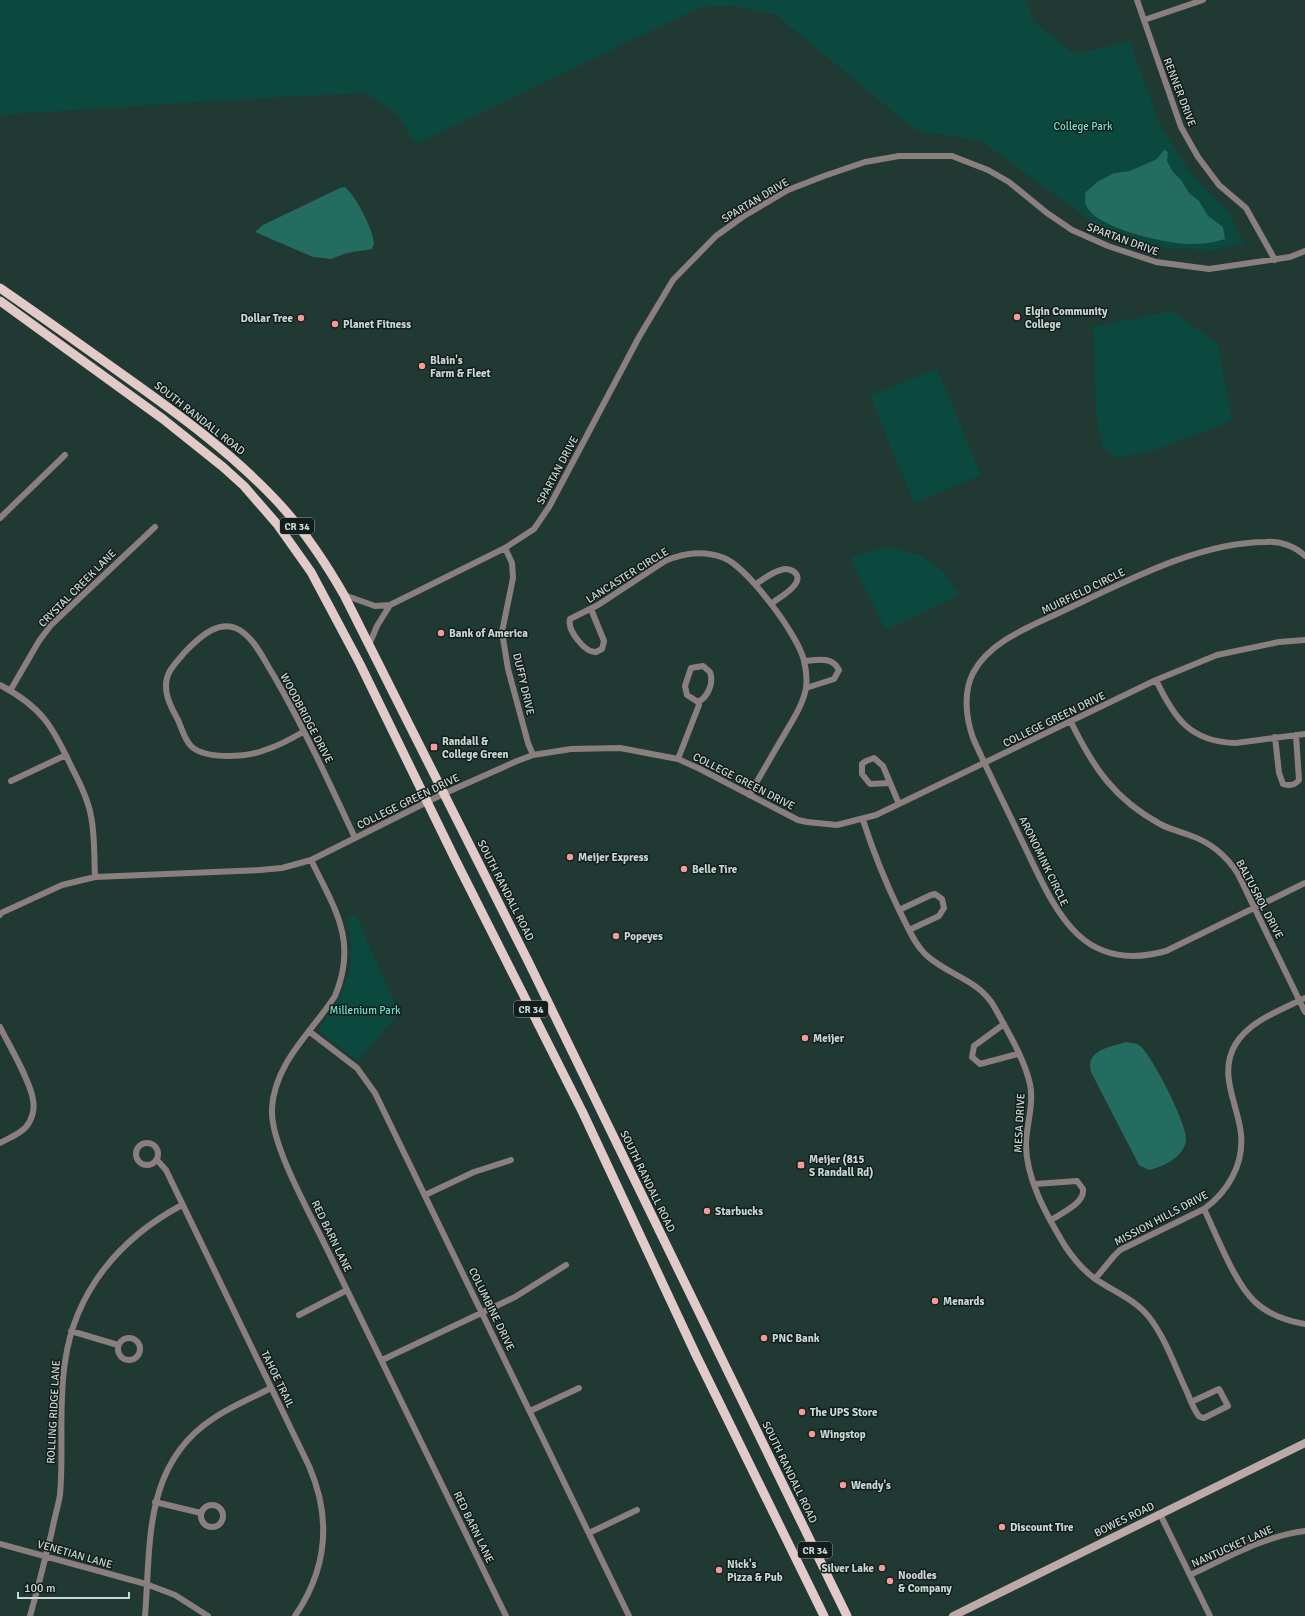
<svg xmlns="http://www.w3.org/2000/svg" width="1305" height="1616" viewBox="0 0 1305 1616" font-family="Signika,sans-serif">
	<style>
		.green { fill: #0b493f }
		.water { fill: #246c5f }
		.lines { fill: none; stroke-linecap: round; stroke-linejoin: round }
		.street { stroke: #8a7f7e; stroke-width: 6 }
		.secondary { stroke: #bca9a8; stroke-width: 8 }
		.primary { stroke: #e2cac8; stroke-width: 9 }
		.poi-dot { fill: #f59b97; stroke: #131d1b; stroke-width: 1.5 }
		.labels { text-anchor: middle; stroke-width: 3; stroke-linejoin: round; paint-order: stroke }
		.shield { fill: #131d1b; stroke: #92a09c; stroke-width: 1 }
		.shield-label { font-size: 10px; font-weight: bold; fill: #c9d8d4 }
		.street-label { font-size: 11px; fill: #c9d8d4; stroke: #131d1b }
		.park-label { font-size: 11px; fill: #75e0c9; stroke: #131d1b }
		.poi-label { font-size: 11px; font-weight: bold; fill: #c9d8d4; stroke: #131d1b; text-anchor: start }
	</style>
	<rect width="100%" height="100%" fill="#203933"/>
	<path class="green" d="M 0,0 L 1026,0 L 1034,22 L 1074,54 L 1130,41 L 1159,123 L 1194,178 L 1229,212 L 1244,244 L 1213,250 L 1168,248 L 1133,241 L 1094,223 L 981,141 L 915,130 L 776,15 L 734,6 L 701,7 L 416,144 L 396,113 L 366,93 L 212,101 L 0,115 Z
		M 1171,311 L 1218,343 L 1232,421 L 1155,450 L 1117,458 L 1102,447 L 1096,411 L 1093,327 Z
		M 937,368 L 981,475 L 914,503 L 870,396 Z
		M 885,547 L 920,555 L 943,571 L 959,595 L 886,630 L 850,558 Z
		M 356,915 L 399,1013 L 358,1061 L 321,1033 L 320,1027 C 348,988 358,967 346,918 Z"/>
	<path class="water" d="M 1164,150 L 1168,152 L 1167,161 L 1173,172 L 1181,180 L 1189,193 L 1199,201 L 1208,216 L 1223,227 L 1225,239 C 1213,243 1201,244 1188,244 C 1165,243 1096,229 1086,205 C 1085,202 1086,197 1085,193 L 1097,182 L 1114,173 L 1130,171 L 1157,159 Z
		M 345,187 C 356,196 374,231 374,244 L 372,249 L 347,253 L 331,259 L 313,257 L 255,232 L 263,225 L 340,188 Z
		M 1126,1042 C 1130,1043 1137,1043 1140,1046 C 1152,1055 1187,1124 1186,1139 C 1186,1156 1163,1167 1149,1170 L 1139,1165 L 1091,1072 C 1085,1050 1110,1047 1126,1042 Z"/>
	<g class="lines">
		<path class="street" d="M 1137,0 L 1181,127 L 1198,157 L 1219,185 L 1246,208 L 1275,260
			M 1144,20 L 1203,0
			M 0,518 L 65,455
			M 505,548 L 512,563 L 513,578 L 502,632 L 508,669 L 528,743 L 533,755
			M 1305,556 C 1295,546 1280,541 1266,542 C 1199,542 1127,581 1067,609 C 1035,625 991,639 973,673 C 963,693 966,718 973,738 C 988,772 1005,805 1021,839 C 1053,904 1077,976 1166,951 L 1305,883
			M 756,584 C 764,579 772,572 781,570 C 785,568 789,569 793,571 C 809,582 778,598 771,604
			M 344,595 L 375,606 L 390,605 L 505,548 L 534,529 L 549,507 L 639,337 L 673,280 L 716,236 L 744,216 L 788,190 L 824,176 L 865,162 L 899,156 L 952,156 L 988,170 L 1009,182 L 1047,213 L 1072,230 L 1108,246 L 1156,262 L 1209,269 L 1290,257 L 1305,251
			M 591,609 L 604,641 L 602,649 L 596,652 C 585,653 567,630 570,619 L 598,605 L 665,561 C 683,553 704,550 724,558 C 747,567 799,636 804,661 C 806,669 807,681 806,688 C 803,705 792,721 784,735 C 772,755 761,775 749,795
			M 369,645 L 377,626 L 390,605
			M 804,661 C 818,660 832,656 839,670 L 834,679 L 806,688
			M 1156,680 C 1174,718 1190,742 1236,743 L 1305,734
			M 0,685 C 42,707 53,727 72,768 C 80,783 88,799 91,816 C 95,836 94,857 95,877
			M 10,691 L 39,641 L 51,625 L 155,527
			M 1071,722 C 1093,767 1114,799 1160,824 C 1169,829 1179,831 1189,835 C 1210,842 1226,855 1238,874 L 1305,1012
			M 303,732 C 291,739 278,746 265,750 C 247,757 208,760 192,747 C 185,741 182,729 178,720 C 171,707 163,693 167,678 C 169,668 178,661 184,653 C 199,637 223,614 245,634 C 258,645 265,662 274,676 C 304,728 330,784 355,838
			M 1275,737 L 1279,773 L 1283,784 C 1289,786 1295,785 1299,780 L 1296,735
			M 678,759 L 699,705 L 698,702 C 708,697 714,683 710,672 L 703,666 L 691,668 L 685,686 L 687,695 L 698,702
			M 11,781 L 66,755
			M 890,783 L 870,784 L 862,774 L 862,764 L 866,761 L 874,758 L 883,766 L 899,804
			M 863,820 C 873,851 885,881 899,910 C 907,925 913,942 925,954 C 948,976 978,978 995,1008 C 1008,1032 1024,1058 1030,1084 C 1034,1103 1027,1123 1026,1142 C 1025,1178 1047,1216 1065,1246 C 1073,1258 1082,1269 1094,1278 C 1112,1291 1135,1299 1149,1317 C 1166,1339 1175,1367 1187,1392 C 1190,1399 1193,1408 1198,1415 C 1200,1418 1200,1417 1204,1418 L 1228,1406 L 1219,1389 L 1191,1402
			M 311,860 C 335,909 358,941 335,996 C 312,1032 274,1063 272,1109 C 270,1144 310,1213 326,1247 C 386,1370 446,1493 506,1616
			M 899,910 L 931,895 L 935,894 L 942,899 L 944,908 L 939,916 L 909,930
			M 0,915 L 1,913 L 62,885 L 95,877 L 260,870 L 282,868 L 311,860 L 443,794 L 517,761 L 533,755 L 571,749 L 620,748 L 678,759 L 700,769 L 798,820 L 807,822 L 837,825 L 876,815 L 1156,680 L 1217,655 L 1279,642 L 1305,640
			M 1004,1024 L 974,1046 L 972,1057 L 980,1064 L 1018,1054
			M 0,1027 C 9,1045 31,1082 33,1100 C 35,1109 32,1120 26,1127 C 20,1134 9,1138 0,1143
			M 310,1032 L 357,1068 L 375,1093 L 629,1616
			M136 1154a11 11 0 1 1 22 0a11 11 0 1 1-22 0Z
			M 157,1160 L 166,1170 L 309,1466 C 332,1519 327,1569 295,1616
			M 1035,1184 L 1077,1181 L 1083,1189 C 1085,1203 1062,1213 1051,1220
			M 425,1195 L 474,1172 L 511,1160
			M 1204,1209 C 1217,1236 1234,1282 1255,1302 C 1269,1315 1287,1321 1305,1324
			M 1095,1279 L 1114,1256 L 1120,1250 L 1204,1209 C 1228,1192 1244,1164 1241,1134 C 1238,1104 1218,1075 1235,1045 C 1249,1021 1281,1010 1305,998
			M 299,1315 L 347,1290
			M 71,1331 L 118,1345
			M118 1349a11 11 0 1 1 22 0a11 11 0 1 1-22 0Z
			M 382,1360 L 515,1297 L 566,1265
			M 530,1411 L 579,1388
			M 155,1502 L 201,1513
			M201 1516a11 11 0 1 1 22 0a11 11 0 1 1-22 0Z
			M 1160,1514 L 1210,1616
			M 589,1533 L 637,1510
			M 0,1544 L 146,1584 L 175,1595 L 208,1616
			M 1190,1575 C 1227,1558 1264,1536 1305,1531
			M 30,1616 C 38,1588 45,1559 52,1531 C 54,1519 58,1507 60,1495 C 64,1451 58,1406 65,1362 C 75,1291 120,1238 182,1205
			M 145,1616 C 151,1542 143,1464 214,1418 C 232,1406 252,1398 271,1388"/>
		<path class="secondary" d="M 953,1616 L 1305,1443"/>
		<path class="primary" d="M 0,288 C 42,317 84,347 126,377 C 178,414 229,451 273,497 C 301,526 324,560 344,595 L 529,963 L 847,1616
			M 0,301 L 163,419 L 223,467 L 244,486 L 277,524 L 311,572 L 360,664 L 455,859 L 583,1113 L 696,1355 L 824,1616"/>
	</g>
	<g class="poi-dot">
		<circle cx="1017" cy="317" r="4"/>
		<circle cx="301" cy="318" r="4"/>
		<circle cx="335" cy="324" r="4"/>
		<circle cx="422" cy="366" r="4"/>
		<circle cx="441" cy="633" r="4"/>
		<rect x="430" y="743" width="8" height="8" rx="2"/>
		<circle cx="570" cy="857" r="4"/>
		<circle cx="684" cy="869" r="4"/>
		<circle cx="616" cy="936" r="4"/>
		<circle cx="805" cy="1038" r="4"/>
		<rect x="797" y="1161" width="8" height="8" rx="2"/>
		<circle cx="707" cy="1211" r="4"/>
		<circle cx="935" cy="1301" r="4"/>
		<circle cx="764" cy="1338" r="4"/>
		<circle cx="802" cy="1412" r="4"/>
		<circle cx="812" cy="1434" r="4"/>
		<circle cx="843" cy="1485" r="4"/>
		<circle cx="1002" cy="1527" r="4"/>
		<circle cx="882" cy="1568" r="4"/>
		<circle cx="719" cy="1570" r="4"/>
		<circle cx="890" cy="1581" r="4"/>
	</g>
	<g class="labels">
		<g class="shield">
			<rect x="280" y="518" width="34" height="16" rx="3"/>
			<rect x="514" y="1001" width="34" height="16" rx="3"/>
			<rect x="798" y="1542" width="34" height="16" rx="3"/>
		</g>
		<g class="shield-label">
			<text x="297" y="530">CR 34</text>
			<text x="531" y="1013">CR 34</text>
			<text x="815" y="1554">CR 34</text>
		</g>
		<g class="street-label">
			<text transform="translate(1180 92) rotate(69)" y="4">RENNER DRIVE</text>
			<text transform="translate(755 200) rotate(-31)" y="4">SPARTAN DRIVE</text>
			<text transform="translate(1123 239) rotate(20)" y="4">SPARTAN DRIVE</text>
			<text transform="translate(200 418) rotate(38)" y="4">SOUTH RANDALL ROAD</text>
			<text transform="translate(557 470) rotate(-62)" y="4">SPARTAN DRIVE</text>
			<text transform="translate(627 575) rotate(-32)" y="4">LANCASTER CIRCLE</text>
			<text transform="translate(77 588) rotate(-45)" y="4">CRYSTAL CREEK LANE</text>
			<text transform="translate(1083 591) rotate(-26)" y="4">MUIRFIELD CIRCLE</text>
			<text transform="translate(524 684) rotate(77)" y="4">DUFFY DRIVE</text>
			<text transform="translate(307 718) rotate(62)" y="4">WOODBRIDGE DRIVE</text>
			<text transform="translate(1054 719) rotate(-26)" y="4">COLLEGE GREEN DRIVE</text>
			<text transform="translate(744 781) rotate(27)" y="4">COLLEGE GREEN DRIVE</text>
			<text transform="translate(408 801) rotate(-26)" y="4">COLLEGE GREEN DRIVE</text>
			<text transform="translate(1044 861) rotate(64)" y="4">ARONOMINK CIRCLE</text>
			<text transform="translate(506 890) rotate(63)" y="4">SOUTH RANDALL ROAD</text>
			<text transform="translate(1260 899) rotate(62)" y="4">BALTUSROL DRIVE</text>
			<text transform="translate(1019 1123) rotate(-87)" y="4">MESA DRIVE</text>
			<text transform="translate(648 1181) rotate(64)" y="4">SOUTH RANDALL ROAD</text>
			<text transform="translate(1161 1218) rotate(-28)" y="4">MISSION HILLS DRIVE</text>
			<text transform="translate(332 1236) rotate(64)" y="4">RED BARN LANE</text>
			<text transform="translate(492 1309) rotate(64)" y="4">COLUMBINE DRIVE</text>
			<text transform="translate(278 1379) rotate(64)" y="4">TAHOE TRAIL</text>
			<text transform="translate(53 1412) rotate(-87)" y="4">ROLLING RIDGE LANE</text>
			<text transform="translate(790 1472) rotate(64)" y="4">SOUTH RANDALL ROAD</text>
			<text transform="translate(1124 1519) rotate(-26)" y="4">BOWES ROAD</text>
			<text transform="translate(474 1527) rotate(64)" y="4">RED BARN LANE</text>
			<text transform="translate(1232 1546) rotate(-24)" y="4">NANTUCKET LANE</text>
			<text transform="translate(75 1554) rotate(16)" y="4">VENETIAN LANE</text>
		</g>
		<g class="park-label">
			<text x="1083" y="130">College Park</text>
			<text x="365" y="1014">Millenium Park</text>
		</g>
		<g class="poi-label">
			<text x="1025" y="315">Elgin Community<tspan x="1025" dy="13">College</tspan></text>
			<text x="293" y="322" text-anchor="end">Dollar Tree</text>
			<text x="343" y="328">Planet Fitness</text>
			<text x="430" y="364">Blain's<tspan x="430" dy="13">Farm &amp; Fleet</tspan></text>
			<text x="449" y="637">Bank of America</text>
			<text x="442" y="745">Randall &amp;<tspan x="442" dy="13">College Green</tspan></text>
			<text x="578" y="861">Meijer Express</text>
			<text x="692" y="873">Belle Tire</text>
			<text x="624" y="940">Popeyes</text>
			<text x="813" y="1042">Meijer</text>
			<text x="809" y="1163">Meijer (815<tspan x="809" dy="13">S Randall Rd)</tspan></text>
			<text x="715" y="1215">Starbucks</text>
			<text x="943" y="1305">Menards</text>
			<text x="772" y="1342">PNC Bank</text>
			<text x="810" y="1416">The UPS Store</text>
			<text x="820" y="1438">Wingstop</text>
			<text x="851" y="1489">Wendy's</text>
			<text x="1010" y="1531">Discount Tire</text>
			<text x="727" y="1568">Nick's<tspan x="727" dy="13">Pizza &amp; Pub</tspan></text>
			<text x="874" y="1572" text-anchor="end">Silver Lake</text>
			<text x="898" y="1579">Noodles<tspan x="898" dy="13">&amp; Company</tspan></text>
		</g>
	</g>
	<path d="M18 1592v6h111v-6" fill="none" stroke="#c9d8d4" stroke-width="2"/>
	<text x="24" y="1592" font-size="12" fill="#c9d8d4" stroke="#131d1b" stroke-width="3" paint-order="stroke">100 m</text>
</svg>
